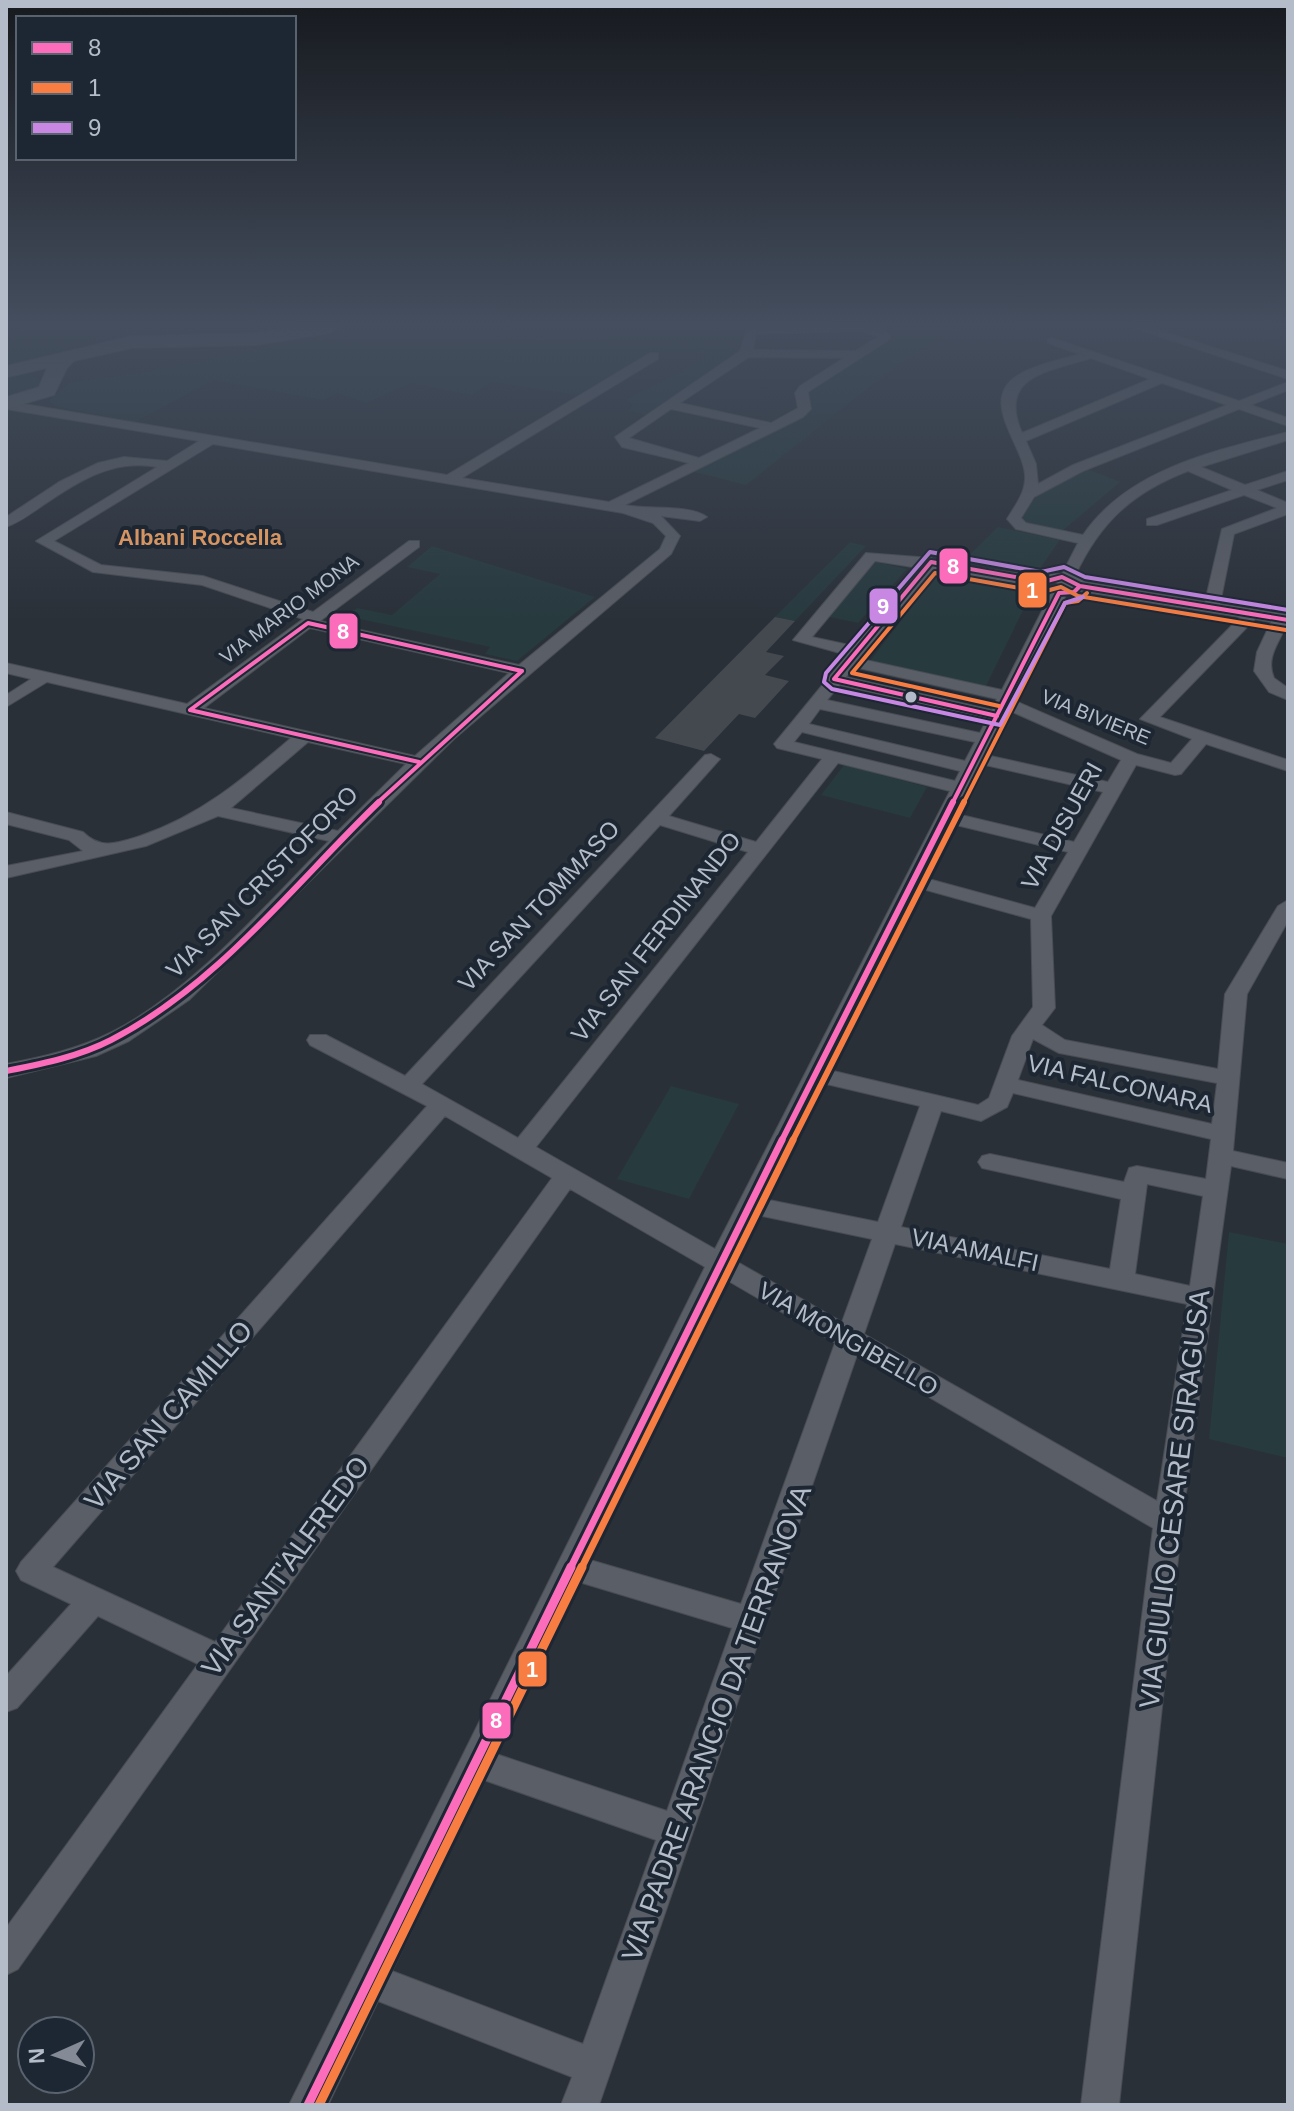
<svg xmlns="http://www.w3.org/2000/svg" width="1294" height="2111" viewBox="0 0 1294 2111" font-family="Arial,sans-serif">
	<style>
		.green { fill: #273a3e }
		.building { fill: #444950 }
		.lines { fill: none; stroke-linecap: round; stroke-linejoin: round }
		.street-casing { stroke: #484c53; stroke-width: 2 }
		.primary-casing { stroke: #484c55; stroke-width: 2 }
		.street { fill: #5a5e66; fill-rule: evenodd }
		.primary { fill: #5c6168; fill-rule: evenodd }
		.bus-1-far3-casing { stroke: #1d2633; stroke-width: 8 }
		.bus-1-far2-casing { stroke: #1d2633; stroke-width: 12 }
		.bus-1-far1-casing { stroke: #1d2633; stroke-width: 13 }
		.bus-1-casing { stroke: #1d2633; stroke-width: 15 }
		.bus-2-far3-casing { stroke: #1d2633; stroke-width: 8 }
		.bus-2-far2-casing { stroke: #1d2633; stroke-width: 12 }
		.bus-2-far1-casing { stroke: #1d2633; stroke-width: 13 }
		.bus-2-casing { stroke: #1d2633; stroke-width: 15 }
		.bus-3-casing { stroke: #1d2633; stroke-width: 8 }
		.bus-1-far3 { stroke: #fb6dba; stroke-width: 4 }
		.bus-1-far2 { stroke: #fb6dba; stroke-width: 6 }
		.bus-1-far1 { stroke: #fb6dba; stroke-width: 7 }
		.bus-1 { stroke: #fb6dba; stroke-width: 9 }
		.bus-2-far3 { stroke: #f77d43; stroke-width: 4 }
		.bus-2-far2 { stroke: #f77d43; stroke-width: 6 }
		.bus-2-far1 { stroke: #f77d43; stroke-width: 7 }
		.bus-2 { stroke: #f77d43; stroke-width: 9 }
		.bus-3 { stroke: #c787e3; stroke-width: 4 }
		.bus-dot { fill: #b4bcc9; stroke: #1d2633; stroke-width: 3 }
		.labels { text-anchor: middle; stroke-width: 8; stroke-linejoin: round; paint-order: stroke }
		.far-street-label { font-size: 20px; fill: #b4bcc9; stroke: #1d2633 }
		.far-neighbourhood-label { font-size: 22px; font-weight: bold; fill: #d59563; stroke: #1d2633 }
		.street-label { font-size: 24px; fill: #b4bcc9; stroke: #1d2633 }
		.near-street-label { font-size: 28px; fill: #b4bcc9; stroke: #1d2633 }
		.line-badge { stroke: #1d2633; stroke-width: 3 }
		.badge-label { font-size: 22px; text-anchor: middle; font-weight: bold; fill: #fff }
	</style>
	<rect width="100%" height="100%" fill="#2a3038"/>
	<path class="green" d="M 31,327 L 185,327 L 203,331 C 166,333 126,331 90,341 C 62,349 36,361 6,364 L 6,341 Z
		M 730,327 L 764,327 L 744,334 L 731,356 L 646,415 L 628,411 L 633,404 L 626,400 C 653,384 683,375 706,355 L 700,351 L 654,352 L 577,395 L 491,382 L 471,395 L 411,383 L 366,403 L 337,393 L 323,400 L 213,380 L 135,422 L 55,406 L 49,401 L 69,383 L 147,372 L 314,339 L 401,346 L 727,331 Z
		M 869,327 L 960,327 L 897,365 L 746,485 L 687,470 L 811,409 L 807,397 L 810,387 L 893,335 Z
		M 6,374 L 31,375 L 46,384 L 6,401 Z
		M 1087,469 L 1120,482 L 1061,532 L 1031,525 L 1023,519 L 1022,512 L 1037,496 Z
		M 998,527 L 1060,540 L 1039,570 L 966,558 Z
		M 850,542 L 866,546 L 795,621 L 775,617 Z
		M 432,546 L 595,597 L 517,661 L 485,654 L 490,647 L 346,616 L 357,608 L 392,615 L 440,574 L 407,567 Z
		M 876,562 L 907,569 L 858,623 L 825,616 Z
		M 939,571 L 1033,590 L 986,686 L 870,661 Z
		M 844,765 L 927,787 L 910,818 L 821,795 Z
		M 671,1086 L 739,1104 L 689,1199 L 617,1179 Z
		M 1229,1232 L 1288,1244 L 1288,1458 L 1209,1439 Z"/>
	<path class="building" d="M 775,617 L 795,621 L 766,652 L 784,656 L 765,675 L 789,681 L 755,718 L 739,714 L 704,751 L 655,738 Z"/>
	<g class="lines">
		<defs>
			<path id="street" d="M 879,327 L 890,335 L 890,339 L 808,392 L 811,409 L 803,417 L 625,505 C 648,510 690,504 707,517 L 700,521 L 661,516 L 680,536 L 671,554 L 454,739 L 189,1000 L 129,1041 L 96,1056 L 6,1078 L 6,1064 C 43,1057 78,1049 112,1032 C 193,991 265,905 329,841 L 218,816 L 146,846 L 6,878 L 6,866 L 83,851 L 69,840 L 6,824 L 6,812 L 83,832 C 101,850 117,843 140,836 C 201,815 243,779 291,738 L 47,682 L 6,707 L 6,695 L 31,679 L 6,673 L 6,663 L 187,704 L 303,619 L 202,585 L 93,572 L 36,541 L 157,467 C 112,458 75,483 39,508 C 29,515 18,523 6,527 L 6,517 L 59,482 L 98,463 L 124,457 L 167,461 L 199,441 L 6,409 L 6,401 L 447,475 L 650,353 L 658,353 L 658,359 L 462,478 L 609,502 L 689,463 L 622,447 L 615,437 L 740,351 L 747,329 ZM 861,331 L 878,337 L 855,351 L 753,350 L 756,334 ZM 749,357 L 844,358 L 800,386 L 795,393 L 798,408 L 771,423 L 680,403 ZM 671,409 L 760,428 L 699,458 L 629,438 ZM 213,444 L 623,513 L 653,523 L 666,536 L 660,549 L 519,665 L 320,621 L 419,547 L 419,541 L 409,541 L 313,612 L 203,576 L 101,565 L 54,541 ZM 310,628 L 509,673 L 415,756 L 204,708 ZM 308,742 L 406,764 L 338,831 L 231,808 Z
				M 1131,327 L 1149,327 L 1288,371 L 1288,379 Z
				M 1052,338 L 1239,401 L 1288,382 L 1288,390 L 1251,405 L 1288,418 L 1288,426 L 1239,409 L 1083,471 L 1034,497 L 1021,518 L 1026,523 L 1083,535 C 1128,469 1214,451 1288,432 L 1288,440 L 1201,467 L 1245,485 L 1288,471 L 1288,480 L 1257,490 L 1288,503 L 1288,514 L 1234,534 L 1220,604 L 1288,615 C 1288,635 1263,653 1274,678 L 1288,688 L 1288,700 L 1269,692 L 1254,671 L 1257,652 L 1271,622 L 1255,619 L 1160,717 L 1288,760 L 1288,771 L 1206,744 L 1181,774 L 1175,775 L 1136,765 L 1051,916 L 1055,1008 L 1042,1025 L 1065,1040 L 1218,1069 L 1225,994 L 1278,906 L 1288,900 L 1288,921 L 1247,994 L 1233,1151 L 1288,1163 L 1288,1179 L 1231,1166 L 1182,1522 L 1119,2105 L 1081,2105 L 1153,1528 L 857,1355 L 599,2105 L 561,2105 L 572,2077 L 378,2001 L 328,2105 L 289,2105 L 705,1267 L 570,1189 L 18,1969 L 6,1975 L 6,1928 L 198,1664 L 98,1616 L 17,1708 L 6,1712 L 6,1676 L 71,1604 L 21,1580 L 16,1571 L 21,1562 L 427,1106 L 310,1045 L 307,1040 L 310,1035 L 326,1035 L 405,1076 L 705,755 L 711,754 L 720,759 L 669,816 L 756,842 L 822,759 L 777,748 L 774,744 L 847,655 L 793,640 L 866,553 L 931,558 L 938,562 L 1043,577 L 1051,582 L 1043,587 L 933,570 L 861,659 L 1002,690 L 1051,593 L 1059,588 L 1067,593 L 1013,700 L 1137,754 L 1171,763 L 1192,739 L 1140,719 L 1240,617 L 1080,591 L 1050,580 L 1050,574 L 1062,574 L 1078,543 L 1016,529 L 1007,519 C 1014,507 1024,495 1025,480 C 1028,448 974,400 1020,374 C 1037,364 1061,360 1079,354 L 1048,343 L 1048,339 ZM 1091,358 L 1150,379 L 1022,433 C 997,375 1049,372 1091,358 ZM 1162,383 L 1227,405 L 1073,465 L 1038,484 L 1036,464 L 1026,441 ZM 1188,471 L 1232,490 L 1147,519 L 1147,525 L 1157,525 L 1244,495 L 1277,508 L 1222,529 L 1205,602 L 1085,582 L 1075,576 C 1100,522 1133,492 1188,471 ZM 875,561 L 919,568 L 854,646 L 812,637 ZM 854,667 L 997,699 L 992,710 L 846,677 ZM 840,685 L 987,719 L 980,733 L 827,700 ZM 820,709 L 975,742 L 965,761 L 809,724 ZM 1008,710 L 1121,760 L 1108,782 L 986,755 ZM 802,732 L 960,771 L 955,781 L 794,742 ZM 838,763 L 950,791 L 715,1249 L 536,1147 ZM 981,764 L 1103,792 L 1074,842 L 957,814 ZM 952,824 L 1068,852 L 1035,908 L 925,878 ZM 660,825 L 748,852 L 518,1138 L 422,1084 ZM 919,888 L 1031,919 L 1033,1007 L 1012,1036 L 989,1098 L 978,1105 L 829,1070 ZM 1033,1039 L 1059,1053 L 1217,1083 L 1212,1124 L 1018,1080 ZM 822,1083 L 920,1106 L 878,1222 L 764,1199 ZM 1013,1093 L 1211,1139 L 1206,1179 L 1137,1166 L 1129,1168 L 1124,1182 L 990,1154 L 982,1156 L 978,1162 L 982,1168 L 1121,1199 L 1110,1269 L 901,1227 L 941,1111 L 981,1121 L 1007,1107 ZM 445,1116 L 552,1178 L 215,1642 L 53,1567 ZM 1147,1184 L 1203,1196 L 1190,1286 L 1135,1274 ZM 757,1215 L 872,1239 L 842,1322 L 734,1260 ZM 895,1244 L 1187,1304 L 1157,1501 L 864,1334 ZM 725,1279 L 835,1343 L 741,1604 L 590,1560 ZM 579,1582 L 732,1628 L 667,1811 L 496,1754 ZM 484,1780 L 656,1840 L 583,2044 L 392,1971 Z"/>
			<path id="primary" d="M 294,327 L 339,327 L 330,333 L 256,345 L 132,348 L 74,361 L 67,368 L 54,395 L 6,409 L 6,397 L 39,387 L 47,368 L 8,377 L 6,366 L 132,336 L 256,333 Z"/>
		</defs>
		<use href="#street" class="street-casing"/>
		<use href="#primary" class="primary-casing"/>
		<use href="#street" class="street"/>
		<use href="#primary" class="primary"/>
		<defs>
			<path id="bus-1-far3" d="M 190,710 L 308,623 L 522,671
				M 190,710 L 419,762
				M 997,716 L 834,679 L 931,562 L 1043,582 L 1062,577 L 1080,586 L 1288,620
				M 376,804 L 522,671
				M 952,804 L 1059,593 L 1074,592 L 1080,586"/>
			<path id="bus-1-far2" d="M 6,1071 C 41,1064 78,1057 111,1040 C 218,985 294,884 379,802
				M 781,1142 L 953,802"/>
			<path id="bus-1-far1" d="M 570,1569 L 782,1140"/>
			<path id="bus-1" d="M 308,2105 L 571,1567"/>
			<path id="bus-2-far3" d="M 999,706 L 852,673 L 935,573 L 1042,592 L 1061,587 L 1078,596 L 1286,630
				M 963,804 L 1065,603 L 1078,601 L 1087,593"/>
			<path id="bus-2-far2" d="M 792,1142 L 964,802"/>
			<path id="bus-2-far1" d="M 581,1569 L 793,1140"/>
			<path id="bus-2" d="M 319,2105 L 582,1567"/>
			<path id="bus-3" d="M 1083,597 L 1065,603 L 1000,725 L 832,689 L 824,682 L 826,673 L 930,552 L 1041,572 L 1064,567 L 1085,577 L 1288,610"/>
		</defs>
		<use href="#bus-1-far3" class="bus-1-far3-casing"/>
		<use href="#bus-1-far2" class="bus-1-far2-casing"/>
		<use href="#bus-1-far1" class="bus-1-far1-casing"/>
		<use href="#bus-1" class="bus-1-casing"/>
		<use href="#bus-2-far3" class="bus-2-far3-casing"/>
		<use href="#bus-2-far2" class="bus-2-far2-casing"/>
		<use href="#bus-2-far1" class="bus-2-far1-casing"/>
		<use href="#bus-2" class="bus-2-casing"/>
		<use href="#bus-3" class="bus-3-casing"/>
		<use href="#bus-1-far3" class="bus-1-far3"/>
		<use href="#bus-1-far2" class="bus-1-far2"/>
		<use href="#bus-1-far1" class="bus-1-far1"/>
		<use href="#bus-1" class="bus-1"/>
		<use href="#bus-2-far3" class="bus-2-far3"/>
		<use href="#bus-2-far2" class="bus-2-far2"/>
		<use href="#bus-2-far1" class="bus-2-far1"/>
		<use href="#bus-2" class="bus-2"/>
		<use href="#bus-3" class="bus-3"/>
	</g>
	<linearGradient id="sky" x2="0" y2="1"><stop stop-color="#171a1f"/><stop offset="0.52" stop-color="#444e5e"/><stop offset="1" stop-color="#444e5e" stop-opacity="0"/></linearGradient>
	<rect width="1294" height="623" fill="url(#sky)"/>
	<circle class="bus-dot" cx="911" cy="697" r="7"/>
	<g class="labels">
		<g class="far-street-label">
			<text transform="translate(289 609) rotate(-37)" y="7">VIA MARIO MONA</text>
			<text transform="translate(1096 717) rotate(22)" y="7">VIA BIVIERE</text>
		</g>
		<g class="far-neighbourhood-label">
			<text x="200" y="545">Albani Roccella</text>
		</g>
		<g class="street-label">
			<text transform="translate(1062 826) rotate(-61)" y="8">VIA DISUERI</text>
			<text transform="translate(262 882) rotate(-45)" y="8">VIA SAN CRISTOFORO</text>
			<text transform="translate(539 906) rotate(-47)" y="8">VIA SAN TOMMASO</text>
			<text transform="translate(656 937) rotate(-52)" y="8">VIA SAN FERDINANDO</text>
			<text transform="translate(1120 1084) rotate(13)" y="8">VIA FALCONARA</text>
			<text transform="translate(975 1250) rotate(12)" y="8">VIA AMALFI</text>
			<text transform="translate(848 1339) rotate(30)" y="8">VIA MONGIBELLO</text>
		</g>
		<g class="near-street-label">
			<text transform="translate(168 1415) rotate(-49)" y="10">VIA SAN CAMILLO</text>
			<text transform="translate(1174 1499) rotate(-83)" y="10">VIA GIULIO CESARE SIRAGUSA</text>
			<text transform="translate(285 1566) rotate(-54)" y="10">VIA SANT'ALFREDO</text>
			<text transform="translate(716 1723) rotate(-70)" y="10">VIA PADRE ARANCIO DA TERRANOVA</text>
		</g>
	</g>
	<g class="line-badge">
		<rect x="938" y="547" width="31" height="38" rx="8" fill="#fb6dba"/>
		<rect x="1017" y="571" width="31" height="38" rx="8" fill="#f77d43"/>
		<rect x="868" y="587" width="31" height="38" rx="8" fill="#c787e3"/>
		<rect x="328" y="612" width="31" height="38" rx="8" fill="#fb6dba"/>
		<rect x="517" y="1650" width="31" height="38" rx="8" fill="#f77d43"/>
		<rect x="481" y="1701" width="31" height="39" rx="8" fill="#fb6dba"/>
	</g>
	<g class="badge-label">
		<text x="953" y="574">8</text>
		<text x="1032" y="598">1</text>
		<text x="883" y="614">9</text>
		<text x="343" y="639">8</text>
		<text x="532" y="1677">1</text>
		<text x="496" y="1728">8</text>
	</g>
	<rect width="1294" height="2111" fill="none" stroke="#b4bcc9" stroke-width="16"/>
	<rect x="16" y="16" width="280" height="144" fill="#1d2633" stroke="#59626f" stroke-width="2"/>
	<rect x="32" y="42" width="40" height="12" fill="#fb6dba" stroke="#59626f" stroke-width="2"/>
	<text x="88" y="56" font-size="24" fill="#b4bcc9">8</text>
	<rect x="32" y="82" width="40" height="12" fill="#f77d43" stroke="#59626f" stroke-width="2"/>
	<text x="88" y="96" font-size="24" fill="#b4bcc9">1</text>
	<rect x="32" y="122" width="40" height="12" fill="#c787e3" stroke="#59626f" stroke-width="2"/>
	<text x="88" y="136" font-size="24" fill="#b4bcc9">9</text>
	<g transform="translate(56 2055) rotate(267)"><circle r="38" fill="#1d2633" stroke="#59626f" stroke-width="2"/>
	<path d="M0-6L14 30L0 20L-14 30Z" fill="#848b96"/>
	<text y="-12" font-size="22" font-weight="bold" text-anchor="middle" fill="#b4bcc9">N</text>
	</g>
</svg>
